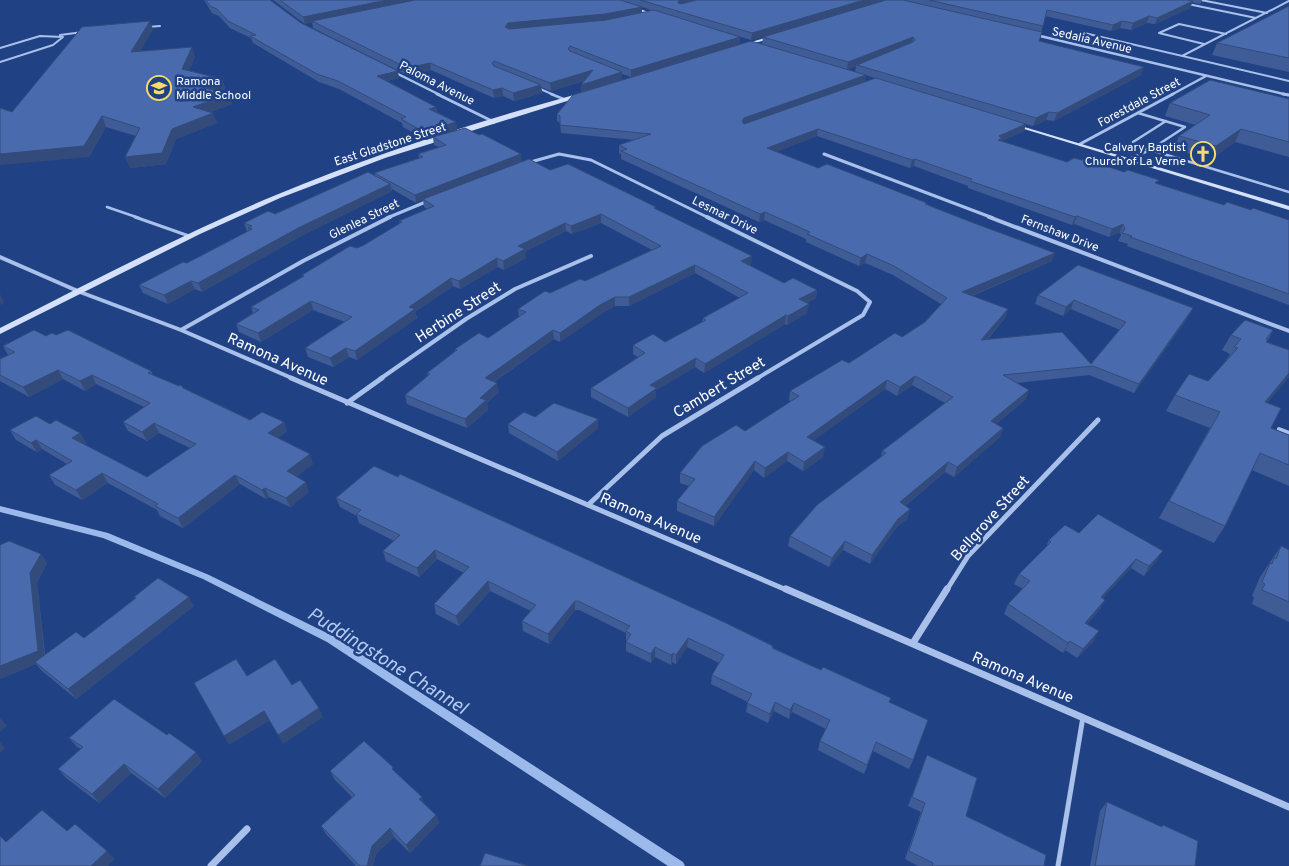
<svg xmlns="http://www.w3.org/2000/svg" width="1289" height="866" viewBox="0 0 1289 866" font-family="Overpass,sans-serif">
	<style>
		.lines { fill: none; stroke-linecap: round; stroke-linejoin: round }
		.stream { fill: #9cb9eb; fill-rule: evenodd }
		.lane-far4 { stroke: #a9c0ea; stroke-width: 2 }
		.lane-far3 { stroke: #a9c0ea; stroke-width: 2.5 }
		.lane-far2 { stroke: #a9c0ea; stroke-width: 3 }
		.lane-far1 { stroke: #a9c0ea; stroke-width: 4 }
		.lane { stroke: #a9c0ea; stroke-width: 5 }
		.street-far4 { stroke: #a9c0ea; stroke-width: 2.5 }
		.street-far3 { stroke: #a9c0ea; stroke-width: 3 }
		.street-far2 { stroke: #a9c0ea; stroke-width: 4 }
		.street-far1 { stroke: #a9c0ea; stroke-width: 5 }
		.street { stroke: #a9c0ea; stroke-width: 7 }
		.secondary { fill: #d4e0f7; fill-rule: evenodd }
		.wall { fill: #3f5c96; fill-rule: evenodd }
		.shaded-wall { fill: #334b7a }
		.building { fill: #496bae; stroke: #334b7a }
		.labels { text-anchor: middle; stroke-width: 5; stroke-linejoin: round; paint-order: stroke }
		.far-street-label { font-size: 12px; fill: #fff; stroke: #204285 }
		.far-poi-label { font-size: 12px; fill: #fff; stroke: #204285; text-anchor: start }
		.street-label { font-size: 15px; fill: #fff; stroke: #204285 }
		.near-water-label { font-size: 19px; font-style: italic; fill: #b4caf1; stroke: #204285 }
	</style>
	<rect width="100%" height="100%" fill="#204285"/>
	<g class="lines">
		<path class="stream" d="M 0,506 L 108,533 L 209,575 L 333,636 L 683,862 L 685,866 L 668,866 L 327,642 L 203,579 L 103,538 L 0,512 Z"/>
		<path class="lane-far4" d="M 1201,0 L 1267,13
			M 1188,4 L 1256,18
			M 147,27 L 160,26
			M 1080,32 L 1289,81
			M 60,35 L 83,32
			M 1204,44 L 1159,33 L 1179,24 L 1226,34
			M 0,48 L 40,36 L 63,37 L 53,45 L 0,62
			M 1182,56 L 1289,1
			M 538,88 L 554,95"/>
		<path class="lane-far3" d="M 551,94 L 566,100
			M 1166,121 L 1133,142 L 1134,145 L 1289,192
			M 1129,159 L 1150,150 L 1185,127 L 1138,113
			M 107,207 L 139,218"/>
		<path class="lane-far2" d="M 135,217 L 189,236"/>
		<path class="lane-far1" d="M 1279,429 L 1289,433"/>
		<path class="lane" d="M 1058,866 L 1083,717"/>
		<path class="street-far4" d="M 1036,35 L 1288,95
			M 394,72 L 440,95
			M 1171,95 L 1206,76"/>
		<path class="street-far3" d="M 437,94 L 494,122
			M 1283,94 L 1289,95
			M 1080,144 L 1173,94
			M 824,154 L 993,218
			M 527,163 L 559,154 L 591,160 L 709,218
			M 387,218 L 428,201"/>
		<path class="street-far2" d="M 707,217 L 857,291 L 870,302 L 863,315 L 756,379
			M 989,217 L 1289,331
			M 0,257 L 80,292 L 181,330 L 294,379
			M 181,330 L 303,261 L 390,217
			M 380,379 L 466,319 L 515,289 L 591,256"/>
		<path class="street-far1" d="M 291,378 L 789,591
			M 347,403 L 382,378
			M 588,505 L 662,436 L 758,378
			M 946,591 L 968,556 L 1098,420"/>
		<path class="street" d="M 786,589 L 1289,807
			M 913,643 L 947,589
			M 211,866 L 247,829"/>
		<path class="secondary" d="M 606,0 L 612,0 L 661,16 L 657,17 Z
			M 775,35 L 777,37 L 743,46 L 741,45 Z
			M 581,93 L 584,95 L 583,96 L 385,158 L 280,198 L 200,234 L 0,334 L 0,328 C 91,282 182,234 276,195 C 374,154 479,121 581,93 Z
			M 1011,123 L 1289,206 L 1289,210 L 1011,125 Z"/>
	</g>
	<path class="wall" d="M 204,0 L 270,0 L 301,23 L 399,78 L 387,81 L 436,107 L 437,112 L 456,122 L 457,130 L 522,161 L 550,170 L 656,210 L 751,264 L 749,265 L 784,283 L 817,290 L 816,298 L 807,303 L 807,313 L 787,325 L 785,324 L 704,373 L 695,367 L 656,390 L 656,397 L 628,417 L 591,397 L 591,388 L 638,357 L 633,354 L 633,345 L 665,342 L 702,322 L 703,318 L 740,298 L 695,273 L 629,306 L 615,306 L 601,314 L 560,342 L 554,339 L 494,382 L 499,392 L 487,403 L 488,410 L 467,428 L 407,404 L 405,395 L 428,376 L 427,373 L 455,351 L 455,349 L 488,338 L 519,317 L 518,309 L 550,293 L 585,281 L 652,250 L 601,223 L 572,234 L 566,231 L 526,251 L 526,258 L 504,270 L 498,267 L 460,289 L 453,286 L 415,312 L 417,318 L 357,360 L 349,357 L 333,367 L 308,357 L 305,348 L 345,322 L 313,310 L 261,342 L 239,332 L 236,324 L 253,313 L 251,307 L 302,277 L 302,275 L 364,245 L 400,224 L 399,221 L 427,209 L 424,207 L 423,200 L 416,203 L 392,189 L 392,191 L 303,235 L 202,292 L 195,289 L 168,304 L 143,293 L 139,285 L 187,263 L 248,232 L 247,231 L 244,223 L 275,214 L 375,175 L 374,173 L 419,158 L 418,154 L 439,147 L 434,145 L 433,138 L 426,140 L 403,127 L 402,123 L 339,89 L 319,82 L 253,43 L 251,38 L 230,28 L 219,16 L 212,13 Z
		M 273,0 L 885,0 L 751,40 L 725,32 L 740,37 L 740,44 L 762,44 L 763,37 L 886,0 L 1202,0 L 1201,3 L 1199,4 L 1192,2 L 1190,8 L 1155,24 L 1147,23 L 1131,30 L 1120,28 L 1111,31 L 1045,16 L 1039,41 L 1141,75 L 1054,121 L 1046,120 L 1033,126 L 1026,124 L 1024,131 L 1002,141 L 1067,162 L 1158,184 L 1224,205 L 1251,210 L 1289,220 L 1289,305 L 1127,246 L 1128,244 L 1118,241 L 1121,235 L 1120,232 L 1109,237 L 1074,224 L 1072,225 L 968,188 L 968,186 L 914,166 L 910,168 L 817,136 L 776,152 L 818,168 L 927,204 L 1052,261 L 972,296 L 1008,309 L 1005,318 L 987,340 L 1091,364 L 1120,330 L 1071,309 L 1063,316 L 1035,304 L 1038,295 L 1193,308 L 1189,316 L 1134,393 L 1089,375 L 1017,383 L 1026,399 L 996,424 L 1003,428 L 1000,437 L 954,477 L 945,472 L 905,506 L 910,509 L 907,519 L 896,528 L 870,564 L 843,550 L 829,567 L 788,546 L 790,536 L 881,457 L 882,451 L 945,403 L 912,385 L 897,396 L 885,389 L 814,440 L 823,457 L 803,471 L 787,461 L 764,478 L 754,470 L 714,526 L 677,511 L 677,501 L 689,486 L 680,483 L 680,473 L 791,402 L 789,400 L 790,391 L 902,337 L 925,322 L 941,304 L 893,275 L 865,263 L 859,266 L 806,242 L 806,239 L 764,220 L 759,222 L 621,159 L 621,154 L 619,153 L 619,145 L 635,140 L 561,133 L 560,123 L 557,121 L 557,114 L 581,92 L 581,85 L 584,81 L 551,91 L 541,87 L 542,93 L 514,101 L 503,96 L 494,98 L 431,70 L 409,76 L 313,28 L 312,22 L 305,24 ZM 642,7 L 654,11 L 642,13 ZM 856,66 L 855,72 L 847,70 ZM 622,74 L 631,77 L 622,80 ZM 866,75 L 875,78 L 864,82 Z
		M 1289,6 L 1289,72 L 1212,55 L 1217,43 Z
		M 153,29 L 140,51 L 195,56 L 189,71 L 222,79 L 225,89 L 218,91 L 229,94 L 232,104 L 210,112 L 217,123 L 176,139 L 166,164 L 130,168 L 136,136 L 106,127 L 89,157 L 12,112 Z
		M 1289,99 L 1289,157 L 1235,142 L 1210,160 L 1174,149 L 1179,136 L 1196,125 L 1165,116 L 1170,103 Z
		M 1273,330 L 1267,342 L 1289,350 L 1289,377 L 1267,403 L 1271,428 L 1289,435 L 1289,486 L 1252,470 L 1225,526 L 1214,543 L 1159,518 L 1210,428 L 1166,411 L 1175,395 L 1208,381 L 1225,362 L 1230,354 L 1222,350 L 1231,335 Z
		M 46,336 L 151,371 L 153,375 L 183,388 L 250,420 L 284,422 L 287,431 L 278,438 L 313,464 L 296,477 L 309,492 L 290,507 L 269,497 L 266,499 L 240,484 L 183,528 L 160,516 L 157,510 L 108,483 L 82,500 L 55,485 L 49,475 L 67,464 L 42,449 L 37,452 L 16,440 L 10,430 L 50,424 L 80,433 L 86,443 L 84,444 L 147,477 L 190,448 L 159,433 L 147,441 L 128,431 L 123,422 L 144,407 L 96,384 L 85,391 L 63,379 L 29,397 L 0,381 L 0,359 L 8,355 L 3,346 Z
		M 535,417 L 598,419 L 598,428 L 558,461 L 509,433 L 508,424 Z
		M 336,498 L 773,648 L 889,702 L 913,760 L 909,769 L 873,751 L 864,774 L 818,750 L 820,741 L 826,729 L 792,712 L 789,719 L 774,711 L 768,723 L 746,712 L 748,702 L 711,684 L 712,675 L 719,663 L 687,647 L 676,664 L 672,662 L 671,665 L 655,657 L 651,663 L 626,651 L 626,633 L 579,610 L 575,610 L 549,644 L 523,631 L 522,621 L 531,611 L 490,591 L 459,626 L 436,614 L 434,604 L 464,573 L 437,559 L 419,577 L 386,561 L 383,551 L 394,541 L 359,523 L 357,516 L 340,507 Z
		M 1079,533 L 1157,560 L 1144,576 L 1131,568 L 1103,598 L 1100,609 L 1087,624 L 1094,641 L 1077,658 L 1065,650 L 1063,653 L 1004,614 L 1008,604 L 1023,589 L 1014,584 L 1019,574 L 1046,547 L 1049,540 Z
		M 1281,546 L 1289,550 L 1289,622 L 1252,604 L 1254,597 L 1252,596 L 1260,577 Z
		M 41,554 L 47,563 L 37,583 L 45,654 L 84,638 L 135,599 L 134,597 L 194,606 L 76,699 L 42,671 L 36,664 L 0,679 Z
		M 69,738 L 202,761 L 165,798 L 131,773 L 99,803 L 66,778 L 58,769 L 81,749 L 77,747 Z
		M 927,755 L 966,816 L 1044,866 L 918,866 L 905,859 L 921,812 L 908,806 Z
		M 330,771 L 396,773 L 422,797 L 424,804 L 436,815 L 439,823 L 410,853 L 394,837 L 376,854 L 373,866 L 356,866 L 326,834 L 321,826 L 352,797 L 335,780 Z
		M 1107,802 L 1161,827 L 1163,825 L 1195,866 L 1090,866 L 1100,811 Z"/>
	<path class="shaded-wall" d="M 387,0 L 420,0 L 305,24 L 303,17 Z
		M 679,0 L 699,0 L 679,5 L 678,3 Z
		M 864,0 L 885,0 L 751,40 L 752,33 Z
		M 1193,1 L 1190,8 L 1155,24 L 1157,18 Z
		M 642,7 L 642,13 L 606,21 L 506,34 L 505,27 L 508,23 Z
		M 1149,16 L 1147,23 L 1131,30 L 1133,23 Z
		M 150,21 L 153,29 L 135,61 L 131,52 Z
		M 1122,21 L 1120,28 L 1111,31 L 1113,25 Z
		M 740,37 L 740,44 L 631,77 L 631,70 Z
		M 913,37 L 912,44 L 857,65 L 856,66 L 847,70 L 848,62 Z
		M 192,47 L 195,56 L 186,79 L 182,69 Z
		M 430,63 L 431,70 L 409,76 L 407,68 Z
		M 1144,67 L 1141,75 L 1054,121 L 1057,113 Z
		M 593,70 L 593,78 L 551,91 L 550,83 Z
		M 398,71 L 399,78 L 378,83 L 377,76 Z
		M 622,72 L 622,80 L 581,92 L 581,85 Z
		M 866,75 L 864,82 L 744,125 L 742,121 L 744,118 Z
		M 222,79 L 225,89 L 205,96 L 201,87 Z
		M 541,85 L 542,93 L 514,101 L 513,93 Z
		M 502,88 L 503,96 L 494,98 L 493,90 Z
		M 229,94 L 232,104 L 196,117 L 193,107 Z
		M 436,107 L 437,115 L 429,109 Z
		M 1049,112 L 1046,120 L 1033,126 L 1036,118 Z
		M 213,113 L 217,123 L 176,139 L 166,164 L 130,168 L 125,157 L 172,129 Z
		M 102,116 L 106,127 L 89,157 L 0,165 L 0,154 Z
		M 456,122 L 457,130 L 426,140 L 424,132 Z
		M 1026,124 L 1024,131 L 1001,142 L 995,147 L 999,136 Z
		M 818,129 L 817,136 L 766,156 L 767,148 Z
		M 1241,129 L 1235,142 L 1210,160 L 1216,146 Z
		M 521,154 L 522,162 L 423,199 L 423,200 L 416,203 L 415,195 Z
		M 915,159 L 914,166 L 910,168 L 912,160 Z
		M 390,184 L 392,191 L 303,235 L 202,292 L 198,283 L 300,227 Z
		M 765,212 L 764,220 L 759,222 L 760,214 Z
		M 601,214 L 601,223 L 572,234 L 571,226 Z
		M 1077,216 L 1074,224 L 1072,225 L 1075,217 Z
		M 565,223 L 566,231 L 526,251 L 526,258 L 504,270 L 503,261 L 518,246 Z
		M 1123,224 L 1120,232 L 1109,237 L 1112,229 Z
		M 1055,253 L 1052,261 L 959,301 L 962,292 Z
		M 867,254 L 865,263 L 859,266 L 861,258 Z
		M 752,256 L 751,264 L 740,270 L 741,261 Z
		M 497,258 L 498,267 L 460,289 L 459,281 Z
		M 695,265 L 695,273 L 629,306 L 629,297 Z
		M 451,278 L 453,286 L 415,312 L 417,318 L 357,360 L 355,351 L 409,307 Z
		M 191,281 L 195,289 L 168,304 L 164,295 Z
		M 817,290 L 816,298 L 798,308 L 799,299 Z
		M 0,294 L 4,303 L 0,305 Z
		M 615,297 L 615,306 L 601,314 L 560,342 L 560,333 L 600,305 Z
		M 1074,300 L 1071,309 L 1063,316 L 1066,307 Z
		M 311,301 L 313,310 L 261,342 L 258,333 Z
		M 809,304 L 807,313 L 787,325 L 788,316 Z
		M 1193,308 L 1189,316 L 1134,393 L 1139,384 Z
		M 1008,309 L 1005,318 L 978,349 L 981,340 Z
		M 786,315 L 785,324 L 704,373 L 705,364 Z
		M 553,330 L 554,339 L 486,387 L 485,378 Z
		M 346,348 L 349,357 L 333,367 L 330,358 Z
		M 696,358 L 695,367 L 656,390 L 656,397 L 628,417 L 628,408 L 650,385 Z
		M 58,370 L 63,379 L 29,397 L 23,387 Z
		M 1289,373 L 1289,377 L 1255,418 L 1265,402 Z
		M 92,375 L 96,384 L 85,391 L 80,381 Z
		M 915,376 L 912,385 L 897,396 L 900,387 Z
		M 887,380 L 885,389 L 806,446 L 807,437 Z
		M 497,383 L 499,392 L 487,403 L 488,410 L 467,428 L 465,419 L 480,398 Z
		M 1029,390 L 1026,399 L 988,430 L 991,421 Z
		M 598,419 L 598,428 L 558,461 L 557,452 Z
		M 284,422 L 287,431 L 272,443 L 268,433 Z
		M 154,423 L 159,433 L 147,441 L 142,432 Z
		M 1003,428 L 1000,437 L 954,477 L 957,467 Z
		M 80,433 L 86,443 L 78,447 L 72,438 Z
		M 36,440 L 42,449 L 37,452 L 31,443 Z
		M 825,447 L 823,457 L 803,471 L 804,462 Z
		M 788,452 L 787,461 L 764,478 L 765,468 Z
		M 310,454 L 313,464 L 291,481 L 287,471 Z
		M 755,461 L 754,470 L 714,526 L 714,517 Z
		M 948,462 L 945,472 L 897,512 L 900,502 Z
		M 102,473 L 108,483 L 82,500 L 76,490 Z
		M 235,475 L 240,484 L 183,528 L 178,518 Z
		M 306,482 L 309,492 L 290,507 L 286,498 Z
		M 265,488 L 269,497 L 266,499 L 262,490 Z
		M 910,509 L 907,519 L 896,528 L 870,564 L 872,555 L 898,519 Z
		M 845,541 L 843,550 L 829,567 L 832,558 Z
		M 435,550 L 437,559 L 419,577 L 417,568 Z
		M 1163,551 L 1157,560 L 1144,576 L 1149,566 Z
		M 41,554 L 47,563 L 37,583 L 45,660 L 35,662 L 36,664 L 0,679 L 0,666 L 30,573 Z
		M 1136,559 L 1131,568 L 1095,607 L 1101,597 Z
		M 488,581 L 490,591 L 459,626 L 456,616 Z
		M 189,597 L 194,606 L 76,699 L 68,689 Z
		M 1105,600 L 1100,609 L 1080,632 L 1085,623 Z
		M 575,601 L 575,610 L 549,644 L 548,634 Z
		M 1099,631 L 1094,641 L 1077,658 L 1083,649 Z
		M 688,638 L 687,647 L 676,664 L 676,655 Z
		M 1070,641 L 1065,650 L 1063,653 L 1068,643 Z
		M 655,647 L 655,657 L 651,663 L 651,654 Z
		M 673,653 L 672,662 L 671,665 L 671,655 Z
		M 775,702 L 774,711 L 768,723 L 770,714 Z
		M 794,703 L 792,712 L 789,719 L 790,710 Z
		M 319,708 L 323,717 L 283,744 L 278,735 Z
		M 264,711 L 269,721 L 229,745 L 224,736 Z
		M 0,718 L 7,726 L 0,732 Z
		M 0,742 L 5,748 L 0,753 Z
		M 196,752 L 202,761 L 165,798 L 158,789 Z
		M 124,764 L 131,773 L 99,803 L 92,794 Z
		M 422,797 L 425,806 L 419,799 Z
		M 436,815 L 439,823 L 410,853 L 406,845 Z
		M 390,828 L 394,837 L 376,854 L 373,866 L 367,866 L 372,846 Z
		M 107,851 L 115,859 L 108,866 L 91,866 Z"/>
	<path class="building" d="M 206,0 L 270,0 L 301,23 L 398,71 L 377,76 L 436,107 L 429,109 L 456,122 L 424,132 L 401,119 L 406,117 L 338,81 L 317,74 L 250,36 L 256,35 L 228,21 L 217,9 L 210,6 Z
		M 280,0 L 387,0 L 303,17 Z
		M 415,0 L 620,0 L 642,7 L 605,14 L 508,23 L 505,27 L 509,29 L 606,20 L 654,10 L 740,37 L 631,70 L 570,46 L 568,49 L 570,51 L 622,72 L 581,85 L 593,70 L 550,83 L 494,61 L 492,63 L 494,66 L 541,85 L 513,93 L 502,88 L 493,90 L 430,63 L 407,68 L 312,21 Z
		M 640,0 L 679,0 L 678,3 L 681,4 L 697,0 L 864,0 L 752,33 Z
		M 886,0 L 903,0 L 1042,32 L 1039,41 L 1144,67 L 1057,113 L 1049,112 L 1036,118 L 857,65 L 913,42 L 915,40 L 913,37 L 848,62 L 763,37 Z
		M 929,0 L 1187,0 L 1193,1 L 1157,18 L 1149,16 L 1133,23 L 1122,21 L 1113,25 L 1047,10 L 1043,26 Z
		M 1289,6 L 1289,58 L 1217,43 Z
		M 150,21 L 131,52 L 192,47 L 182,69 L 222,79 L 201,87 L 229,94 L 193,107 L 213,113 L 172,129 L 162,153 L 125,157 L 140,128 L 102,116 L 84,146 L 0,154 L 0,108 L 12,112 L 82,27 Z
		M 751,41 L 866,75 L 744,118 L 742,121 L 744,124 L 876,78 L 1026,124 L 999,136 L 1002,138 L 998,140 L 1067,162 L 1074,158 L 1082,160 L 1085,159 L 1124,172 L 1128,170 L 1159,180 L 1155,183 L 1224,205 L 1227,202 L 1251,210 L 1253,208 L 1289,220 L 1289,294 L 1130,237 L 1132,236 L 1122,233 L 1125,229 L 1123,224 L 1112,229 L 1077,216 L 1075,217 L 970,181 L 972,179 L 915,159 L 912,160 L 818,129 L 767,148 L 818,168 L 827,164 L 927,203 L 925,204 L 971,222 L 1055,253 L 962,292 L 1008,309 L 981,340 L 1062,332 L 1091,364 L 1126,322 L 1074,300 L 1066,307 L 1038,295 L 1078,265 L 1193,308 L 1139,384 L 1093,366 L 1003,375 L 1029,390 L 991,421 L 1003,428 L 957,467 L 948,462 L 900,502 L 910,509 L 898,519 L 872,555 L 845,541 L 832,558 L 790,536 L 817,505 L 886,453 L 882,451 L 953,397 L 915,376 L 900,387 L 887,380 L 807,437 L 825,447 L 804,462 L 788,452 L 765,468 L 755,461 L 714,517 L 677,501 L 695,479 L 680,473 L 702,446 L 736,425 L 745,431 L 799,396 L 790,391 L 842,360 L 849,363 L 895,333 L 902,337 L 925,322 L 947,298 L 894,266 L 867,254 L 861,258 L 807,234 L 810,232 L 765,212 L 760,214 L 621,151 L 627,149 L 619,145 L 651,134 L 560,125 L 560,116 L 557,114 L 573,95 Z
		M 1210,80 L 1289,99 L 1289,142 L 1241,129 L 1216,146 L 1179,136 L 1210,115 L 1170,103 Z
		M 465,128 L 479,135 L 482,134 L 521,154 L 415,195 L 374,173 L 423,157 L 418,154 L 446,145 L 433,137 Z
		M 529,159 L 550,170 L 568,164 L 656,207 L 654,208 L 752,256 L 741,261 L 784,283 L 793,278 L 817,290 L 799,299 L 809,304 L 788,316 L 786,315 L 705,364 L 696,358 L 650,385 L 657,388 L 628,408 L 591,388 L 645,353 L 633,345 L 653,334 L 665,342 L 706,320 L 703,318 L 748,293 L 695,265 L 629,297 L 615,297 L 600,305 L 560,333 L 553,330 L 485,378 L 497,383 L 480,398 L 486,400 L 465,419 L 405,395 L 430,374 L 427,373 L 457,350 L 455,349 L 479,333 L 488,338 L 526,312 L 518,309 L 545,291 L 550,293 L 580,279 L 585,281 L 661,246 L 601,214 L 571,226 L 565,223 L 518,246 L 525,249 L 503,261 L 497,258 L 459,281 L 451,278 L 409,307 L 415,309 L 355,351 L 346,348 L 330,358 L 305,348 L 352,317 L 311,301 L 258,333 L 236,324 L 259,310 L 251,307 L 304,276 L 302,275 L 350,246 L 357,248 L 364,245 L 402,222 L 399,221 L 434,206 L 423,199 Z
		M 368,172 L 390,184 L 300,227 L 198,283 L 191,281 L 164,295 L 139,285 L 183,262 L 187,263 L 252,229 L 248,228 L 252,226 L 244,223 L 268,211 L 275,214 Z
		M 1245,320 L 1273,330 L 1266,339 L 1268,340 L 1266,342 L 1289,350 L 1289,373 L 1265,402 L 1281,408 L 1271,428 L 1289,435 L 1289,465 L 1260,453 L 1225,526 L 1169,501 L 1220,412 L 1175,395 L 1189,374 L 1208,381 L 1238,348 L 1234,347 L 1241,339 L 1231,335 Z
		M 34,330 L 46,336 L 52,333 L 56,335 L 68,330 L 151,371 L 148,373 L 179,386 L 181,385 L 183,388 L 250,420 L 262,412 L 284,422 L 268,433 L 310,454 L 287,471 L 306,482 L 286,498 L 265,488 L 262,490 L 235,475 L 178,518 L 155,506 L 158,504 L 102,473 L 76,490 L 49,475 L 72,461 L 36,440 L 31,443 L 10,430 L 36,416 L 50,424 L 56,420 L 80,433 L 72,438 L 147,477 L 196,444 L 154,423 L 142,432 L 123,422 L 150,403 L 92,375 L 80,381 L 58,370 L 23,387 L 0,375 L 0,359 L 15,352 L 3,346 Z
		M 554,403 L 598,419 L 557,452 L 508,424 L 524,412 L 535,417 Z
		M 374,466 L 398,477 L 400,474 L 726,623 L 773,646 L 772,648 L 821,670 L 823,667 L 891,698 L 889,702 L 928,720 L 913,760 L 876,742 L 867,765 L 820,741 L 830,720 L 794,703 L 790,710 L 775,702 L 770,714 L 747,703 L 752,694 L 712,675 L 724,655 L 688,638 L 676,655 L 673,653 L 671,655 L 655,647 L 651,654 L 626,642 L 631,634 L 626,631 L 630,626 L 578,601 L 575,601 L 548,634 L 522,621 L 536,605 L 488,581 L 456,616 L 434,604 L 469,567 L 435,550 L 417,568 L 383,551 L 400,535 L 356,514 L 361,510 L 336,498 Z
		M 1098,514 L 1163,551 L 1149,566 L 1136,559 L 1101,597 L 1105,600 L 1085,623 L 1099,631 L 1083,649 L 1070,641 L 1068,643 L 1008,604 L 1030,581 L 1019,574 L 1051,542 L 1049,540 L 1065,525 L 1079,533 Z
		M 9,541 L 41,554 L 30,573 L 38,651 L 0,666 L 0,545 Z
		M 1281,546 L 1289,550 L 1289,602 L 1262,590 L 1265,584 L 1262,582 L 1270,563 L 1272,564 L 1274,558 L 1276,559 Z
		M 158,578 L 189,597 L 68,689 L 35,662 L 76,632 L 84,638 L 136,598 L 134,597 Z
		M 236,659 L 247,676 L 275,659 L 292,685 L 300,680 L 319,708 L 278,735 L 264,711 L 224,736 L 194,683 Z
		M 114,699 L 167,735 L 169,733 L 196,752 L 158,789 L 124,764 L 92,794 L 58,769 L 83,747 L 69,738 Z
		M 364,741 L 393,767 L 392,769 L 422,797 L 419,799 L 436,815 L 406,845 L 390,828 L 372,846 L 367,866 L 360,866 L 321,826 L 355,795 L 330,771 Z
		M 927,755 L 977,778 L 966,816 L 1046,855 L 1044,866 L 932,866 L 933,863 L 909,851 L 925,803 L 912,797 Z
		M 1107,802 L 1162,827 L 1163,825 L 1198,841 L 1195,866 L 1095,866 Z
		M 42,810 L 67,831 L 75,824 L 107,851 L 91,866 L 0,866 L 0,836 L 6,842 Z
		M 485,853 L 528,866 L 480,866 Z"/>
	<defs>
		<symbol id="school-ring" viewBox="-11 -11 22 22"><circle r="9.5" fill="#204285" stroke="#f7dc69" stroke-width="1.5"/><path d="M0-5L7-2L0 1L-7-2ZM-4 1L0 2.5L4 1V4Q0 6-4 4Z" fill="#f7dc69"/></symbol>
		<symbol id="church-ring" viewBox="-11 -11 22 22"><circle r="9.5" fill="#204285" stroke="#f7dc69" stroke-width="1.5"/><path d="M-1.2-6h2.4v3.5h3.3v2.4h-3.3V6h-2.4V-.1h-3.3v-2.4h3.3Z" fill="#f7dc69"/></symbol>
	</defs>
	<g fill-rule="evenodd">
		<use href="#school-ring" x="145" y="74" width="28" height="28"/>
		<use href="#church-ring" x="1189" y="140" width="28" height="28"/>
	</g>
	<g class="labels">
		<g class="far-street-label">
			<text transform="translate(1092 40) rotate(13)" y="4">Sedalia Avenue</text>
			<text transform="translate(437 83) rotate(27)" y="4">Paloma Avenue</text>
			<text transform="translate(1139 102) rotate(-28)" y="4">Forestdale Street</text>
			<text transform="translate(390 144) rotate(-18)" y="4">East Gladstone Street</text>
			<text transform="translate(725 215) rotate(26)" y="4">Lesmar Drive</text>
			<text transform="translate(364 219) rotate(-26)" y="4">Glenlea Street</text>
			<text transform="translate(1060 233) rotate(21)" y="4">Fernshaw Drive</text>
		</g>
		<g class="far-poi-label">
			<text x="176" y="85">Ramona<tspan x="176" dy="14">Middle School</tspan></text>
			<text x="1186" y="151" text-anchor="end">Calvary Baptist<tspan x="1186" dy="14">Church of La Verne</tspan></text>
		</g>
		<g class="street-label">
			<text transform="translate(458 312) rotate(-33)" y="5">Herbine Street</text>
			<text transform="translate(278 359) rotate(24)" y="5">Ramona Avenue</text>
			<text transform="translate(719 387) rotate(-31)" y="5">Cambert Street</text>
			<text transform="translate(651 518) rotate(23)" y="5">Ramona Avenue</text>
			<text transform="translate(990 518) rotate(-48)" y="5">Bellgrove Street</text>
			<text transform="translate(1023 677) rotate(23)" y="5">Ramona Avenue</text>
		</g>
		<g class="near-water-label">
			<text transform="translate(388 660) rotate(32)" y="7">Puddingstone Channel</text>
		</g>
	</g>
</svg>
